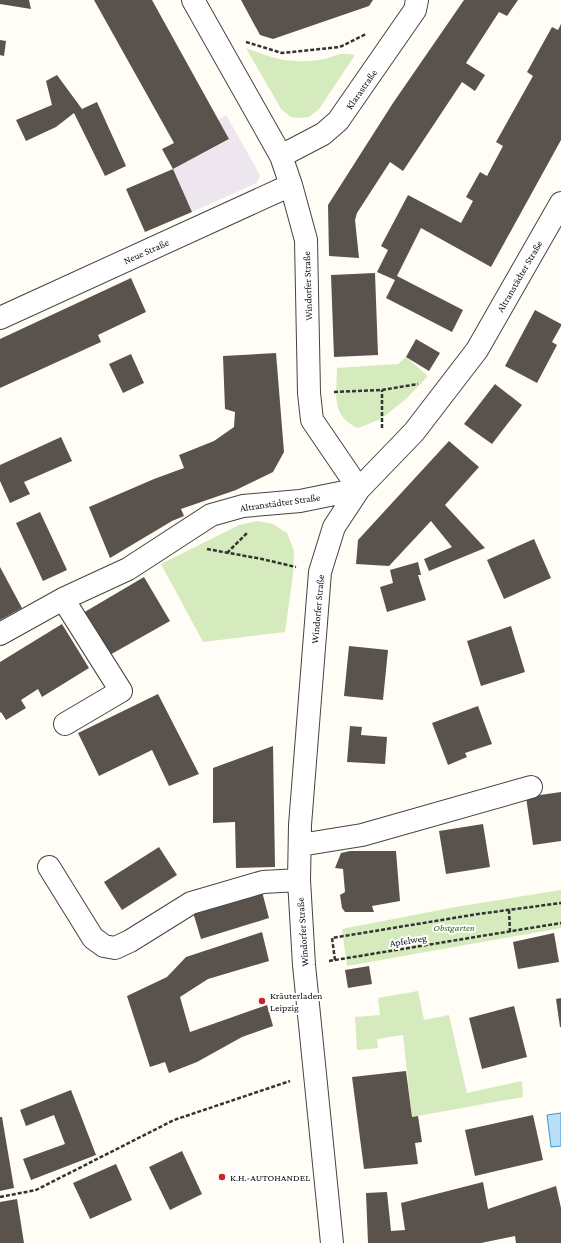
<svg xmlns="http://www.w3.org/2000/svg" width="561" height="1243" viewBox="0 0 561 1243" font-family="'Crimson Pro',serif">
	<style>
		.industrial { fill: #eee6ef }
		.green { fill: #d5ebbd }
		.water { fill: #b9e0f7; stroke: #3f96cf }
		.building { fill: #5a524d }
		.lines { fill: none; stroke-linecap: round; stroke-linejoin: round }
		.minor-casing { stroke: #444; stroke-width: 24 }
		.path { stroke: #333; stroke-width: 2.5; stroke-dasharray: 4 2; stroke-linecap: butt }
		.minor { stroke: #fff; stroke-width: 22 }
		.poi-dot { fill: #c4262e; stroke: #fff; stroke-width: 1.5 }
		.labels { text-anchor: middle; stroke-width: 4; stroke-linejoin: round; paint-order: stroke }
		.street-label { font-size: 10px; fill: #111; stroke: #fff }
		.park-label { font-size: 10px; font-style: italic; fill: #2f6b1f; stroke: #fff }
		.poi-label { font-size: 10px; fill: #111; stroke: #fff; text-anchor: start }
	</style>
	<rect width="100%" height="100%" fill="#fffdf5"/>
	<path class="industrial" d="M 226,115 L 260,175 L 257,183 L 192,212 L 173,169 L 229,140 L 218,120 Z"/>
	<path class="green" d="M 246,48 C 274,59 289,64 319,60 C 335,58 337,51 355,55 L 319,109 L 309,117 L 297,118 L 291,117 L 281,109 Z
		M 406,357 L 428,376 L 406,399 L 381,419 L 358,428 C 330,416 337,393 337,368 L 398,364 Z
		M 257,521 L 273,524 L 287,533 L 294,551 L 293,575 L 285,632 L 203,642 L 161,564 L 239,525 Z
		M 561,890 L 561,928 L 347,966 L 342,929 L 455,907 Z
		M 418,991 L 424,1020 L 449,1015 L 467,1093 L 522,1081 L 523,1097 L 412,1117 L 403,1035 L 377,1039 L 378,1048 L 357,1050 L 355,1017 L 380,1015 L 378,998 Z"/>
	<path class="water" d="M 561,1113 L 561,1146 L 551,1147 L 547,1115 Z"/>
	<path class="building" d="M 0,0 L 29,0 L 31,9 L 0,4 Z
		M 94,0 L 152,0 L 229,139 L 173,169 L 162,149 L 174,143 Z
		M 241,0 L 373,0 L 369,6 L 273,39 L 260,35 Z
		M 464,0 L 518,0 L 507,16 L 499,12 L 466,63 L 485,75 L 475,91 L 462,82 L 403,171 L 390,162 L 357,213 L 355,220 L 359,258 L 329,256 L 328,205 L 393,103 Z
		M 561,24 L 561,140 L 491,267 L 421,228 L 397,276 L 463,310 L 452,332 L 386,298 L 395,280 L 377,272 L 388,250 L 381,246 L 408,195 L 461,223 L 473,201 L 466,197 L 480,172 L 487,176 L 503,146 L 496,142 L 533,76 L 527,72 L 552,27 L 558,30 Z
		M 0,40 L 6,41 L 4,56 L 0,55 Z
		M 57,75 L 82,109 L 97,102 L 126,166 L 105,176 L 74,113 L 56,127 L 26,141 L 16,120 L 52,105 L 46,81 Z
		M 173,169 L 192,212 L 145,232 L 126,189 Z
		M 375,273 L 378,355 L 334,357 L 331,275 Z
		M 131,278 L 146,312 L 98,335 L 101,342 L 0,388 L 0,339 Z
		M 535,310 L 561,324 L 561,326 L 552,342 L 557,345 L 537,383 L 505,366 Z
		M 416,339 L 440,353 L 429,371 L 406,357 Z
		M 276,353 L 284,452 L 273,472 L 236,490 L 181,509 L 184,516 L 172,521 L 110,558 L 89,507 L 154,479 L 184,468 L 179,455 L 214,441 L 234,427 L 235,412 L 225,409 L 223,356 Z
		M 131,354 L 144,383 L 123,393 L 109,364 Z
		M 495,384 L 522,405 L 492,444 L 464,424 Z
		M 61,437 L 72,461 L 24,482 L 30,494 L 10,503 L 0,481 L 0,465 Z
		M 449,441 L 479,467 L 445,505 L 485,548 L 429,571 L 424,559 L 452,547 L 431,521 L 389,566 L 356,564 L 358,540 Z
		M 40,512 L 67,570 L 43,581 L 16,523 Z
		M 534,539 L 551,578 L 504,599 L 487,560 Z
		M 418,562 L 421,575 L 418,575 L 426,600 L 387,612 L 380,587 L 393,583 L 390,570 Z
		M 0,567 L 22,608 L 0,620 Z
		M 144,577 L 170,621 L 108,656 L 83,613 Z
		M 62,624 L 89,668 L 42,697 L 38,689 L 21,700 L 26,708 L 6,720 L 1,712 L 0,713 L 0,662 Z
		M 511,626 L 525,672 L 481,686 L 467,641 Z
		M 349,646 L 388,650 L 383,700 L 344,696 Z
		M 158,694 L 199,774 L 169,786 L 152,750 L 99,776 L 78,733 Z
		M 478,706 L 492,744 L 465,753 L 467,757 L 448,765 L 432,723 Z
		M 350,726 L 362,727 L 361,735 L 387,737 L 385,764 L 347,762 Z
		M 273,746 L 275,867 L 236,868 L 235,822 L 213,823 L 213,768 Z
		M 561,792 L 561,841 L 533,845 L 526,797 Z
		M 483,824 L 490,867 L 446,874 L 439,831 Z
		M 159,847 L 177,875 L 122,910 L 104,882 Z
		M 350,851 L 396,851 L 400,901 L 372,906 L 374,912 L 345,912 L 342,908 L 340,895 L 345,892 L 343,869 L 335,868 L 341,853 Z
		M 261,888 L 269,918 L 201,939 L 192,909 Z
		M 262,932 L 269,961 L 208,979 L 180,997 L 190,1032 L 267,1005 L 273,1026 L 242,1037 L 197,1062 L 169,1073 L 165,1062 L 150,1067 L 127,996 L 167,977 L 186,957 Z
		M 554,933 L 559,962 L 518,969 L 513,942 Z
		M 369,966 L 372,984 L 348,988 L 345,970 Z
		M 561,998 L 561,1027 L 560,1027 L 556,999 Z
		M 514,1006 L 527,1057 L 482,1069 L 469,1018 Z
		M 406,1071 L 412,1117 L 418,1116 L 422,1142 L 415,1143 L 418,1164 L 364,1169 L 352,1077 Z
		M 71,1090 L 96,1155 L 31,1180 L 23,1159 L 65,1144 L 54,1115 L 26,1126 L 20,1110 Z
		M 533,1115 L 543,1160 L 475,1176 L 465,1130 Z
		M 0,1117 L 2,1117 L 14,1188 L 0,1191 Z
		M 182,1151 L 202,1194 L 170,1210 L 149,1167 Z
		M 116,1164 L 132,1200 L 90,1219 L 73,1183 Z
		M 483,1182 L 488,1209 L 556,1186 L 561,1208 L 561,1243 L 516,1243 L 515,1236 L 481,1243 L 368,1243 L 366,1193 L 387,1192 L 391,1231 L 405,1230 L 401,1203 Z
		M 17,1199 L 24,1243 L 0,1243 L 0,1202 Z"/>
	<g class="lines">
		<defs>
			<path id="minor" d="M 193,0 L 281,156 L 291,185 L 306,240 L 309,393 L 312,420 L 359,489
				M 281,156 L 323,134 L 338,121 L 415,10 L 417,0
				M 0,318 L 291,185
				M 63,599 L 121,691 L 65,724
				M 0,634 L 63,599 L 128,569 L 211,515 L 243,506 L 300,501 L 359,489
				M 300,845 L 362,835 L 531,787
				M 49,867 L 93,938 L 104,946 L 115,948 L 130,941 L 191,903 L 263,882 L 299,880
				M 332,1243 L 304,965 L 299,880 L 300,825 L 320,572 L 334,527 L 359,489 L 414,432 L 477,350 L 561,203"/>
		</defs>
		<use href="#minor" class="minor-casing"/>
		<path class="path" d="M 246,42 L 282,53 L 340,47 L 366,34
			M 334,392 L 382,390 L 418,384
			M 382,428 L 382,390
			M 207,549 L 262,559 L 296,567
			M 227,553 L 248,532
			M 509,910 L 510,932
			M 335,960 L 332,938 L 478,914 L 561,903
			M 329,961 L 561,923
			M 0,1197 L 36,1190 L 174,1120 L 290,1081"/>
		<use href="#minor" class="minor"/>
	</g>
	<g class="poi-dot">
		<circle cx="262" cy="1001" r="4"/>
		<circle cx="222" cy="1177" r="4"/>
	</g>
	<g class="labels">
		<g class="street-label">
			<text transform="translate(361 89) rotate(-55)" y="4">Klarastraße</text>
			<text transform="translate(146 251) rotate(-24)" y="4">Neue Straße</text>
			<text transform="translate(519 276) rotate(-60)" y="4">Altranstädter Straße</text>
			<text transform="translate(307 286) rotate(-92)" y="4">Windorfer Straße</text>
			<text transform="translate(280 502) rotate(-8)" y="4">Altranstädter Straße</text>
			<text transform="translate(317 609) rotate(-85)" y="4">Windorfer Straße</text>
			<text transform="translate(302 932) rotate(-94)" y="4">Windorfer Straße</text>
			<text transform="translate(408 940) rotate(-9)" y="4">Apfelweg</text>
		</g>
		<g class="park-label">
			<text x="454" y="931">Obstgarten</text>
		</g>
		<g class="poi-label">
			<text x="270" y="999">Kräuterladen<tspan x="270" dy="12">Leipzig</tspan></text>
			<text x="230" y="1181">K.H.-AUTOHANDEL</text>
		</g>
	</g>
</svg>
